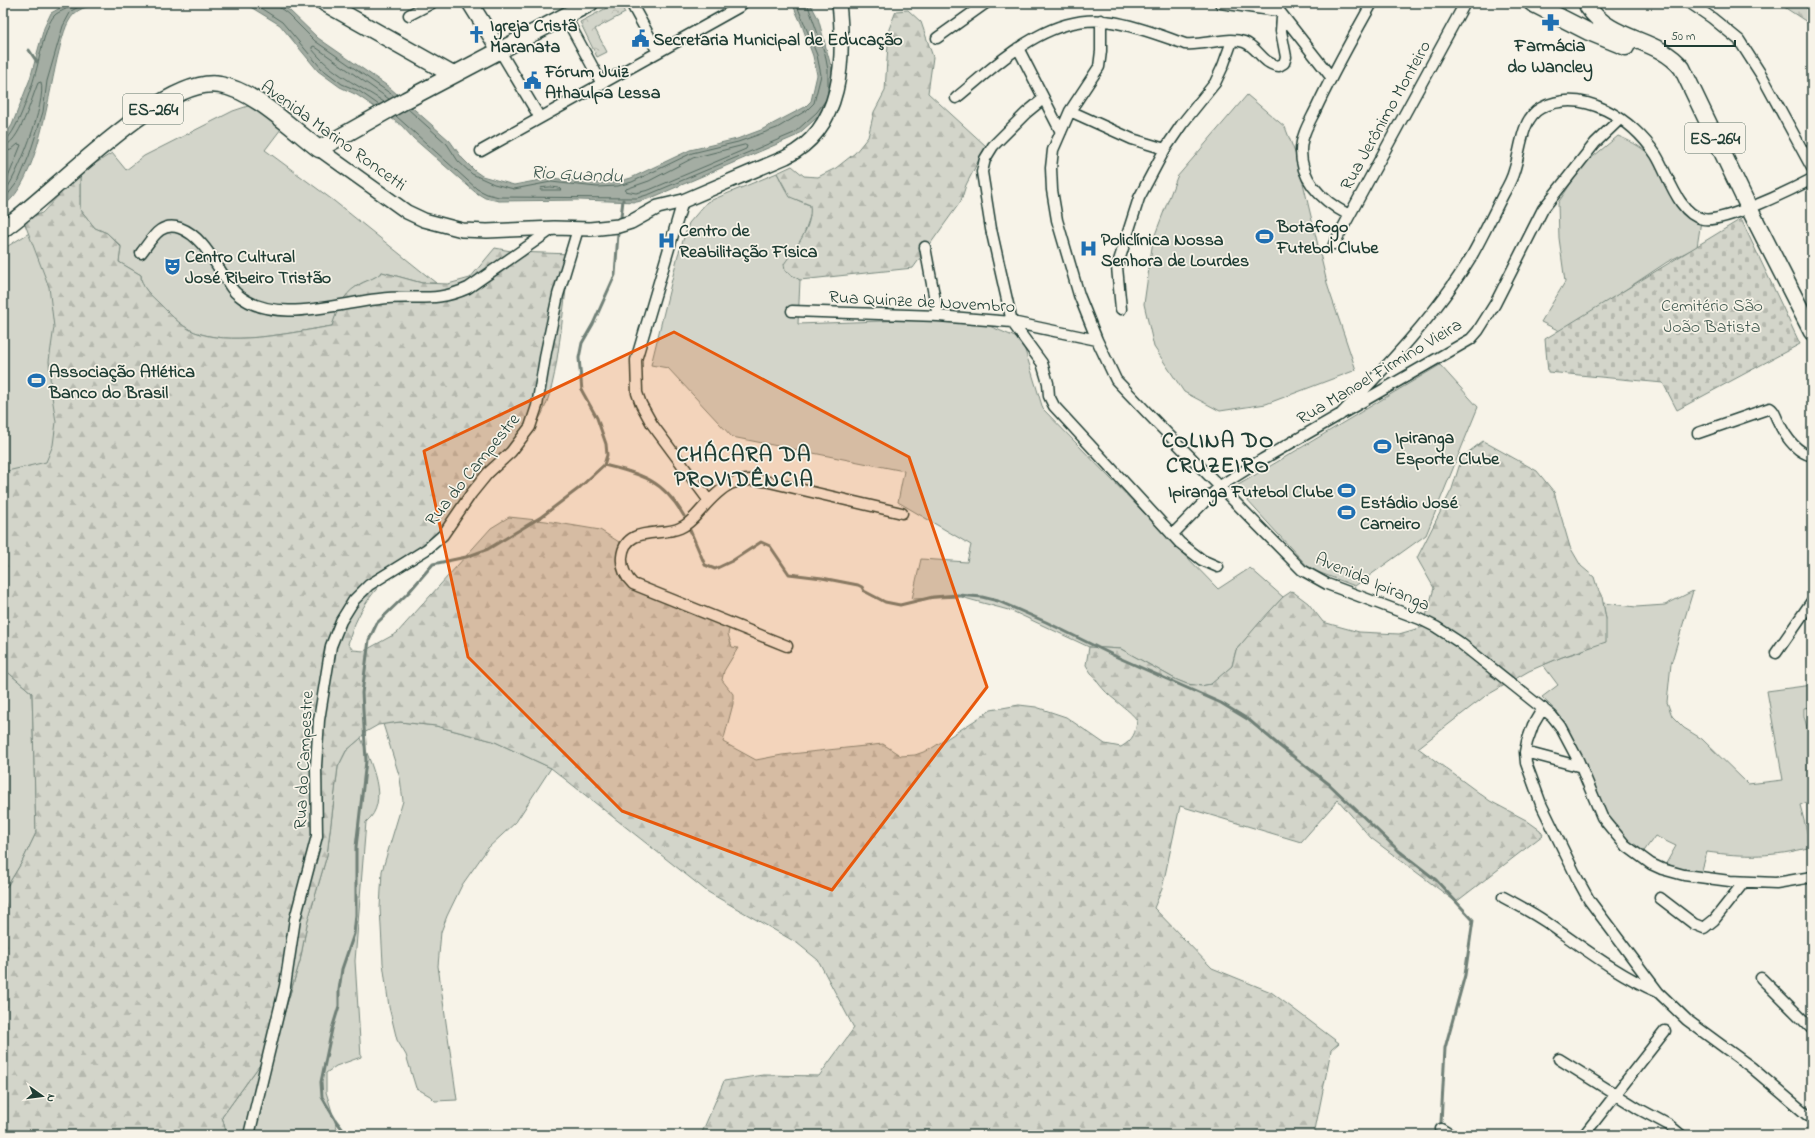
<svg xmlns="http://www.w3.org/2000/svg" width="1815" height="1138" viewBox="0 0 1815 1138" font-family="'Indie Flower',sans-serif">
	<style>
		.green { fill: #d3d5ca; stroke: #79897f }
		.forest { fill: url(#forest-firs); stroke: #79897f }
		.cemetery { fill: url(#cemetery-stones); stroke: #79897f }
		.park { fill: url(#park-crowns); stroke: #79897f }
		.water { fill: #a4ada3; stroke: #6f8077 }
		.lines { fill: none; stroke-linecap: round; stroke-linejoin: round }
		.shore { stroke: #546a60; stroke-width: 1 }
		.stream { stroke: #6f8077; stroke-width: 3 }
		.minor-casing { stroke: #1f3d34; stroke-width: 13 }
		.tertiary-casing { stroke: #1f3d34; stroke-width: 16 }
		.secondary-casing { stroke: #1f3d34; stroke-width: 18 }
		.primary-casing { stroke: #1f3d34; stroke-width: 19 }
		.minor { stroke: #f7f3e8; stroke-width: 10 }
		.tertiary { stroke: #f7f3e8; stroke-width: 13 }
		.secondary { stroke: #f7f3e8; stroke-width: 15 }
		.primary { stroke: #f7f3e8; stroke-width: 16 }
		.marked { fill: #e8590c; fill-opacity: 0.2; stroke: #e8590c; stroke-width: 3; stroke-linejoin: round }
		.labels { text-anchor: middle; stroke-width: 3.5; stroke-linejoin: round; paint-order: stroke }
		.shield { fill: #f7f3e8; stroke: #60746a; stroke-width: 1 }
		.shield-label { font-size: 17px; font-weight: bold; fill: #1f3d34 }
		.poi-label { font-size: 18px; font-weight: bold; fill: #1f3d34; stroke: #f7f3e8; text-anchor: start }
		.street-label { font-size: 18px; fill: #1f3d34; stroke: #f7f3e8 }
		.park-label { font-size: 18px; fill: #435b52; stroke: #f7f3e8 }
		.water-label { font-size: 19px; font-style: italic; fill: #405950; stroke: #f7f3e8 }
		.district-label { font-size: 22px; font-weight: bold; letter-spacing: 1px; fill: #1f3d34; stroke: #f7f3e8 }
	</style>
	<defs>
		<pattern id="forest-firs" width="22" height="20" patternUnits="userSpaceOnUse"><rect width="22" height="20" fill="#d3d5ca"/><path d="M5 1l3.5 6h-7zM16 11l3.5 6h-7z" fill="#b5b8ae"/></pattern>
		<pattern id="cemetery-stones" width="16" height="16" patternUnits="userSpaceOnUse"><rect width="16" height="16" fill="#d3d5ca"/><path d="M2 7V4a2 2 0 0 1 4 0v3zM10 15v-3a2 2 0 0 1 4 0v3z" fill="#b5b8ae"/></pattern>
		<pattern id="park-crowns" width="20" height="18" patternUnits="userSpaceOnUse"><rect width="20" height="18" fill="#d3d5ca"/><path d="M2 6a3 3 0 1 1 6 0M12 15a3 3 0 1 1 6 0" fill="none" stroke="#b5b8ae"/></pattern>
	</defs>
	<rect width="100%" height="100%" fill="#f7f3e8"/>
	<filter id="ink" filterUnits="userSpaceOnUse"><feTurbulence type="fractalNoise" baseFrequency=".025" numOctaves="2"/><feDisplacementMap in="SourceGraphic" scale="8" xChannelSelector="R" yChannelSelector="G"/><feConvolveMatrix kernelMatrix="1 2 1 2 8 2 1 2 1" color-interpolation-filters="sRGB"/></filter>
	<g filter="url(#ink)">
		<path class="green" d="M 1247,95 L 1285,127 L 1297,158 L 1328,287 L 1356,370 L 1266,404 L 1220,411 L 1184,392 L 1154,347 L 1144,304 L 1153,240 L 1177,177 Z
			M 248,106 L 261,107 L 284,125 L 265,150 L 334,201 L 436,283 L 422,283 L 382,272 C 372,281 365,280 357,286 C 344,295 337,312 332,326 C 295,332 237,345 201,334 C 184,330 172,316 160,304 C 151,296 140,287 141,275 L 119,262 L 121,246 L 107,233 L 95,228 L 80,209 L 80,173 L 112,153 L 126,170 L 144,156 L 233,111 Z
			M 1618,136 C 1650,149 1658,162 1676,189 C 1683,200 1692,210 1701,221 L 1697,247 L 1667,262 L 1562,332 L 1541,322 L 1565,282 L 1559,238 L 1558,203 L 1583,165 Z
			M 777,173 C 780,178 781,182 784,187 C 788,197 801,202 810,205 L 811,214 L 801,242 L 792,253 L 786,271 L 800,280 L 798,324 L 936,319 L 987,325 L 1015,337 L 1024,347 L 1043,409 L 1218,589 L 1250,568 L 1283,597 L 1236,650 L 1232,666 L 1218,679 L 1211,684 L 1201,686 L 1187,684 L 1177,680 L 1121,649 L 1089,647 L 1012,611 L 961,597 L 912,599 L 921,559 L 967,562 L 971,545 L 898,502 L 904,471 L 732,437 L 668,368 L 651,365 L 678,255 L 689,223 L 707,202 Z
			M 44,224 L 90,512 L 3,529 L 3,249 Z
			M 1440,365 L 1478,407 L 1426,535 L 1355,586 L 1310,569 L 1235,487 Z
			M 1693,591 L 1671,664 L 1667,702 L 1672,716 L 1684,728 L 1702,739 L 1748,784 L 1783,780 L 1767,691 L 1812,685 L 1812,707 L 1804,708 L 1804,716 L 1812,747 L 1812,800 L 1800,805 L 1811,847 C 1775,857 1744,857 1707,852 L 1700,877 L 1664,867 L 1676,846 L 1655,836 L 1642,854 C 1602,830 1586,757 1561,717 C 1556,710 1548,704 1542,697 L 1558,685 L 1543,665 L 1562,657 L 1582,651 L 1606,619 L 1603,603 L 1636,607 L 1665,605 Z
			M 3,668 L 32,693 L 36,833 L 22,862 L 8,885 L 3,889 Z
			M 400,722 L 436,726 L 493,741 L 551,768 L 516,822 L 488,848 L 462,885 L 447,916 L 441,932 L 438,966 L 457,1100 L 435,1101 L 430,1096 L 416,1088 L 406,1055 L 397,1040 L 389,1007 L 383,963 L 380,908 L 382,871 L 403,801 L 400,778 L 383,724 Z
			M 361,738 C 370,762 391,802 366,822 L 355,961 L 361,1057 L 336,1066 L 326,1073 L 326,1092 L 339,1135 L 227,1135 L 222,1117 L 275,1044 L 300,961 L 307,924 L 327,855 L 338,767 L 346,751 Z"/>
		<path class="forest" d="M 1778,3 L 1812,3 L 1812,28 L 1810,24 Z
			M 908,10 L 921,22 L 933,57 L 928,93 L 986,146 L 966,185 L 961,201 L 913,268 L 800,280 L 785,271 L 784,264 C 796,247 813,227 810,205 L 790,197 L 777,173 L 792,166 L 804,176 L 818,177 L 836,168 L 855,153 L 868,137 L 874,112 L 885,91 L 889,29 L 896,11 Z
			M 80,173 L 80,209 L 95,228 L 107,233 L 121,247 L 119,262 L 141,275 C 140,287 152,296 160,304 C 172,316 184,330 201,334 C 237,345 295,332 332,326 C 337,311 342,295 357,286 C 366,280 373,280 382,272 L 422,283 L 448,284 L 470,278 L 495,248 L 516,252 L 571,254 C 567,280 564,305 561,331 C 557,359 554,389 542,414 C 525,448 493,476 467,504 C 455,517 452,536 438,546 C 432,551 423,552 417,556 C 382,576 358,606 348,644 L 353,650 L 364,651 L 397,633 L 491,528 L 509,517 L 546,521 L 600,530 L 627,547 C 627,562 628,572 637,584 L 731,621 L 728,634 L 732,647 L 738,648 L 724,671 L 722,680 L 733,694 L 733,704 L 723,742 L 756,760 L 782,755 L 883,744 L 901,756 L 915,755 L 929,750 L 991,710 L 1019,705 L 1036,707 L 1066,717 L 1105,744 L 1121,747 C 1133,740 1136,733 1137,720 C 1130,711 1123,707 1115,700 C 1103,691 1094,678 1086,665 L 1089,647 L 1121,649 L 1177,680 L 1187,684 L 1201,686 L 1211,684 L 1232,666 L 1236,650 L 1260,622 L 1283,597 L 1292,591 L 1308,603 L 1323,622 L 1337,626 L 1359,632 L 1399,634 L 1423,627 L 1434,588 L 1417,558 L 1452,489 L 1462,457 L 1483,441 L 1537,471 L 1554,492 L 1570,547 L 1581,566 L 1594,577 L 1597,587 L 1602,597 L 1606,619 L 1606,642 L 1562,657 L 1529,671 L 1484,697 L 1418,748 L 1490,801 L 1526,820 L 1540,830 L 1543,835 L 1456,902 L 1371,838 L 1338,800 L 1301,842 L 1180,806 L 1162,889 L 1154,908 L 1212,968 L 1271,992 L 1339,1043 L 1331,1050 L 1314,1135 L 701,1135 L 724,1081 L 763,1075 L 819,1076 L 854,1028 L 818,960 L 797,943 L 708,892 L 551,768 L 493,741 L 436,726 L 400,722 L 378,725 L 364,733 L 361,738 L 346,751 L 338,767 L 327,855 L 307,924 L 300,961 L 275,1044 L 222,1117 L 227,1135 L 3,1135 L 3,889 L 8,885 L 22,862 L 36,833 L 32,693 L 3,668 L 3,472 L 46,462 L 53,445 L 56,422 L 51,390 L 49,361 L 54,327 L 49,287 L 23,219 L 42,213 Z"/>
		<path class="cemetery" d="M 1741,219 L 1800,344 L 1677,410 L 1663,383 L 1548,372 L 1545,339 Z"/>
		<path class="park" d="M 616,3 L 620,3 L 625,13 L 595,29 L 607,52 L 597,57 L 580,22 Z"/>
		<path class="water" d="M 69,3 L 114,3 C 101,5 84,4 74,14 C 65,23 62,40 59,51 C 49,89 38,184 3,206 L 3,139 L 12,125 L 30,79 L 44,28 L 51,13 Z
			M 244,3 L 279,3 L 290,11 L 318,38 L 389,87 L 450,141 L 462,158 L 475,171 L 482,176 L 514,185 L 551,178 L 597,183 L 617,182 L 631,178 L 690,150 L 737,139 L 761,130 L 805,107 L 811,101 L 817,75 L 813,56 L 801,23 L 792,3 L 810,3 L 818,18 L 832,70 L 832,93 L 820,115 L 796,136 L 651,198 L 637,202 L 580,200 L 499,201 L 485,198 L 475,192 L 413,138 L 401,125 L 357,95 L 340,87 L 318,71 L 280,25 Z"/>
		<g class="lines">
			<path class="shore" d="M 253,3 L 282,22 L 321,68 L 342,84 L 359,91 L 379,105
				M 277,3 L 279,7 L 288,14 L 315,41 L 394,96
				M 807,3 L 825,54 L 828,70 L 828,92
				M 384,102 C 357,84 333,75 312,49 L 312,47 L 314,46 L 389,99
				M 408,109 L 447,144 L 458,161 L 472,174 L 494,184 L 514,189 L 551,182 L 597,187 L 618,186 L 632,182 L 692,153 L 738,142 L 777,128 L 807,110 L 814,103 L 821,75 L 817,55 L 796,3
				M 396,116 L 477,189 L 487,194 L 499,197 L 637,198 L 650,194 L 794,133 L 817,112 L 825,101
				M 3,141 C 15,140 33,83 36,71 C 40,57 45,26 54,16 C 59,10 69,11 70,3
				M 745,145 L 747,146 L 746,149 L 649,190 L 636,193 L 625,191 L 626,189 L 649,181 L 693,158 Z
				M 3,146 C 19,145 32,97 38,83 L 41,82 C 47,102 17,178 3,194
				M 3,152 L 11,150 L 18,144 L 21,145 L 9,175 L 3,185
				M 551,187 L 559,188 L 561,190 L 540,190 L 541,188 Z
				M 3,201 L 19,180 L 29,156 L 43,112 L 47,81 L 63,26 L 71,11 L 86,3"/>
			<path class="stream" d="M 29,50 L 37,62
				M 621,217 L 623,200
				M 604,465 C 642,474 663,480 684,516
				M 690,530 L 705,565 L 715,569 L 732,561 L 761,542 L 770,546 L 789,574 L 822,578 L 858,585 L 862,587 L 864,591 L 885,602 L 900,605 L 933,597 L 958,595 L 982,597 L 998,601 L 1046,622 L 1117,657 L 1221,703 L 1249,720 L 1281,747 L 1329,784 L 1399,851 L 1436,880 L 1473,920 L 1465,975 L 1445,1048 L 1441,1123 L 1438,1135
				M 347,1135 L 336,1121 L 322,1097 L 321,1082 L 332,1029 L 339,1006 L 339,990 L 342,969 L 354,934 L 356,915 L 356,847 L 366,761 L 362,693 L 369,640 L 377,623 L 409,592 L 433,564 L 466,557 L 488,549 L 541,517 L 578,489 L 604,465 L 607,455 L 606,444 L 597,418 L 582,391 L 579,358 L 582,343 L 593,324 L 615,275 L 618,234"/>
			<defs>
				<path id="minor" d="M 631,3 L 658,52
					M 1220,3 L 1278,11
					M 1273,3 L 1331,77
					M 1690,3 L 1712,18 L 1739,40 L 1762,76 L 1812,168
					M 409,15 L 432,3
					M 565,16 L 602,84
					M 1101,20 L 1101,51 L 1099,67 L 1070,111 L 1053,150 L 1051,168 L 1052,190 L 1057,220 L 1079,295 L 1097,340 L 1116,380 L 1158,424 L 1302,570 L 1327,584 L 1420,619 L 1436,627 L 1459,642 L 1552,716 L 1560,726 L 1578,760 L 1602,817 L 1625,845 L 1651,864 L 1662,869 L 1684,875 L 1730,881 L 1776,883 L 1812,877
					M 937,38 L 986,3
					M 1018,48 L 1061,132
					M 500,51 L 540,118
					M 956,98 C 1000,62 1050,11 1112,22 C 1137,26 1162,36 1185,44 C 1204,46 1226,36 1244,42 C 1258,47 1263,65 1279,66 L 1284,63 L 1286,57 L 1281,31 L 1282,17
					M 1043,99 L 1026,113 L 993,146 L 985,159 L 982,172 L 991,229 L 1012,322 L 1042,363 L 1048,383 L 1049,396 L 1054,406 L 1180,543 L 1202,560 L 1218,567
					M 1070,111 L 1132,139 L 1165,149
					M 481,151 L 739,7 L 743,3
					M 683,201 L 636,360 L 637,393 L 641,404 L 652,424 L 709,501
					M 1349,215 C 1324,202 1301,182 1301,151 C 1301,136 1309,123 1315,111 C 1332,74 1352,39 1372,3
					M 1334,244 L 1465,3
					M 925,247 L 938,316
					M 141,253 C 152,239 160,221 180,228 C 202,236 214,262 226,279 C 229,284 232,290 237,294 C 275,327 343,301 388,298 C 420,296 437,302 468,288 L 554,228
					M 1121,309 L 1117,267 L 1139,198 L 1165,149 L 1182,124 L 1215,83 L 1223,66 L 1232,41
					M 792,311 L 938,316 L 1012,322 L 1097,340
					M 1340,415 C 1387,366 1436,315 1471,257 C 1483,236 1493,214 1504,193 C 1508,186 1512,179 1514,171 C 1521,151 1521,118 1541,108 C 1584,86 1633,120 1656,155 C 1668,174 1678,214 1703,219 C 1724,223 1791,190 1812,179
					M 1698,433 L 1770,408 C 1775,411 1775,416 1778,421 C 1785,436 1795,452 1812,456
					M 1172,535 L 1220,486 L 1263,459 L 1471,339 L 1478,331 L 1495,304 L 1543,209 L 1595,143 L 1620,119
					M 787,646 L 633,584 C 625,576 621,568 622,557 C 625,525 661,537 680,528 C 688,525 695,517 701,510 C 723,485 735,475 769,482 L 902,513
					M 1776,653 L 1812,601
					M 1543,708 L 1533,725 L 1527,742 L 1525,752 L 1526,763 L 1541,804 L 1578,880 L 1589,900 L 1658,992 L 1687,1020 L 1751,1067 L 1812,1119
					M 1525,752 L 1582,767
					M 1503,897 C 1518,905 1533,913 1546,922 C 1582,947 1618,975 1658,992
					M 1660,898 L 1694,924 L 1704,928 L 1714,920 L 1744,882
					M 1761,978 L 1812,1029
					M 1559,1059 L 1639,1109 L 1669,1125 L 1681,1135
					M 1441,1129 L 1451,1135
					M 249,1135 L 285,986 L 295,919 L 317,836 L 316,766 L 319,720 L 331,646 L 341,621 L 354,600 L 369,585 L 427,549 L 443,535 L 471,494 L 488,473 L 511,452 L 530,427 L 537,406 L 546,352 L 558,295 L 578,229
					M 1584,1135 L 1665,1031"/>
				<path id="tertiary" d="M 319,149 L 407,212 L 424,220 L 462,230 L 487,231 L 554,228 L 590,229 L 618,226 L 631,222 L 658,207 L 683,201 L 786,157 C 843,129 845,59 839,3"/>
				<path id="secondary" d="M 470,3 L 500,51"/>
				<path id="primary" d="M 325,3 L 453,75
					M 1532,3 L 1589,32 L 1626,47
					M 1588,7 C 1612,42 1657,37 1682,68 L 1749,208 L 1812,332
					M 3,229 C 51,197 164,73 220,85 C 255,91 291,128 319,149 L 406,100 L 590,3"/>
			</defs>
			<use href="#minor" class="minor-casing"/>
			<use href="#tertiary" class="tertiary-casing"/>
			<use href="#secondary" class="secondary-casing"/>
			<use href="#primary" class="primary-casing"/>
			<use href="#minor" class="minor"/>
			<use href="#tertiary" class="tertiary"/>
			<use href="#secondary" class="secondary"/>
			<use href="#primary" class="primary"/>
		</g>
	</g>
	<path class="marked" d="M 674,332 L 909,457 L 987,687 L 832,890 L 622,811 L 468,657 L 424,451 Z"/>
	<defs>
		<symbol id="pharmacy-bare" viewBox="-9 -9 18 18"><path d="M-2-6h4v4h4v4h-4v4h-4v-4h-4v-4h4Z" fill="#1f6fb2" stroke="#f7f3e8" stroke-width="2.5" paint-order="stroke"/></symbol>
		<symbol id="church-bare" viewBox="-9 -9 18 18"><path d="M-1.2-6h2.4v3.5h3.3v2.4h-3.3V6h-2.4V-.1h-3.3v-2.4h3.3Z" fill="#1f6fb2" stroke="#f7f3e8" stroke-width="2.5" paint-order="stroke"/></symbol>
		<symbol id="civic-bare" viewBox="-9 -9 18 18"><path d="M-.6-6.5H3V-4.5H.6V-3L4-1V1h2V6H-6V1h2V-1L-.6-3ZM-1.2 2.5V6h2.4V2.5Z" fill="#1f6fb2" stroke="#f7f3e8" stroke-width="2.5" paint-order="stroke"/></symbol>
		<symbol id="stadium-bare" viewBox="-9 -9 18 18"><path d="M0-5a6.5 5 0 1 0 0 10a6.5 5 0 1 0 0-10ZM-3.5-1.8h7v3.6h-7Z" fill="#1f6fb2" stroke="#f7f3e8" stroke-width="2.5" paint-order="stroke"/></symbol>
		<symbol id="hospital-bare" viewBox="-9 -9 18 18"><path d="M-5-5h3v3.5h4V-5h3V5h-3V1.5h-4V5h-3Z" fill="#1f6fb2" stroke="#f7f3e8" stroke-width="2.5" paint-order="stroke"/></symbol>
		<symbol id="theatre-bare" viewBox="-9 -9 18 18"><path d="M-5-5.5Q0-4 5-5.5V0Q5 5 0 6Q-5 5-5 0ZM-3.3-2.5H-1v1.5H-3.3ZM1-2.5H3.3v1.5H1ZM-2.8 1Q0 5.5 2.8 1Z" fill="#1f6fb2" stroke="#f7f3e8" stroke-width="2.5" paint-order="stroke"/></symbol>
	</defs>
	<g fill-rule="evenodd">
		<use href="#pharmacy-bare" x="1538" y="10" width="25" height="25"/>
		<use href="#church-bare" x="464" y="22" width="25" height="25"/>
		<use href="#civic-bare" x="628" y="26" width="25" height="25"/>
		<use href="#civic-bare" x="520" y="68" width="25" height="25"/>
		<use href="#stadium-bare" x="1252" y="224" width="25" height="25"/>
		<use href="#hospital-bare" x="654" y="228" width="25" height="25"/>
		<use href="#hospital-bare" x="1076" y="236" width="25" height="25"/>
		<use href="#theatre-bare" x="160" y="254" width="25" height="25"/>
		<use href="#stadium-bare" x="24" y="368" width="25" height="25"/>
		<use href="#stadium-bare" x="1370" y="434" width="25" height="25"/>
		<use href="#stadium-bare" x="1334" y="478" width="25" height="25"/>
		<use href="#stadium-bare" x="1334" y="500" width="25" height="25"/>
	</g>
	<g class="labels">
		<g class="shield">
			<rect x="123" y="94" width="60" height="30" rx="3"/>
			<rect x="1685" y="123" width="60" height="30" rx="3"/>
		</g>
		<g class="shield-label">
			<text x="153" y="115">ES-264</text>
			<text x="1715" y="144">ES-264</text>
		</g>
		<g class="poi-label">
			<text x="490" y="31">Igreja Cristã<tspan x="490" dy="21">Maranata</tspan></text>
			<text x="653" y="45">Secretaria Municipal de Educação</text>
			<text x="1550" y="51" text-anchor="middle">Farmácia<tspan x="1550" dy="21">do Wancley</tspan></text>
			<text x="545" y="77">Fórum Juiz<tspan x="545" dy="21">Athaulpa Lessa</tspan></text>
			<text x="1277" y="232">Botafogo<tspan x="1277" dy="21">Futebol Clube</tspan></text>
			<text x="679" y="236">Centro de<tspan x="679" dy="21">Reabilitação Física</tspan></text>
			<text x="1101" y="245">Policlínica Nossa<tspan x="1101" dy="21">Senhora de Lourdes</tspan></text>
			<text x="185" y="262">Centro Cultural<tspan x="185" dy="21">José Ribeiro Tristão</tspan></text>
			<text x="49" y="377">Associação Atlética<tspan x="49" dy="21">Banco do Brasil</tspan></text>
			<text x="1395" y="443">Ipiranga<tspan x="1395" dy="21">Esporte Clube</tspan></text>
			<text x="1333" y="497" text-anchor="end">Ipiranga Futebol Clube</text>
			<text x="1360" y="508">Estádio José<tspan x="1360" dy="21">Carneiro</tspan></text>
		</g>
		<g class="street-label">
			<text transform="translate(1385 115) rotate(-61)" y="6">Rua Jerônimo Monteiro</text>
			<text transform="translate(334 135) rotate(36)" y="6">Avenida Marino Roncetti</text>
			<text transform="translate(922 301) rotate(3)" y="6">Rua Quinze de Novembro</text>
			<text transform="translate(1379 371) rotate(-31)" y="6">Rua Manoel Firmino Vieira</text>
			<text transform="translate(472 469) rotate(-51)" y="6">Rua do Campestre</text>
			<text transform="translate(1373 581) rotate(23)" y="6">Avenida Ipiranga</text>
			<text transform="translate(303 760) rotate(-87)" y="6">Rua do Campestre</text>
		</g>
		<g class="park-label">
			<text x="1712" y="311">Cemitério São<tspan x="1712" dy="21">João Batista</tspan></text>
		</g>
		<g class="water-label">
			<text transform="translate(577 173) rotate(3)" y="7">Rio Guandu</text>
		</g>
		<g class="district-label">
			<text x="1218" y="447">COLINA DO<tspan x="1218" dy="25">CRUZEIRO</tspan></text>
			<text x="744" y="461">CHÁCARA DA<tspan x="744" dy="25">PROVIDÊNCIA</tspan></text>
		</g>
	</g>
	<rect width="1815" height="1138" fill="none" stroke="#f7f3e8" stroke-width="16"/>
	<rect x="8" y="8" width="1799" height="1122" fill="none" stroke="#1f3d34" stroke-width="1.5" filter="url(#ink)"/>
	<g transform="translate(42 1096) rotate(104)" stroke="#f7f3e8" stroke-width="3" paint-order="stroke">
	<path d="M0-3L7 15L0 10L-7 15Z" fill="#1f3d34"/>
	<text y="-6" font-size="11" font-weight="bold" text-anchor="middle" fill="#1f3d34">N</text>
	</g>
	<path d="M1665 40v6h70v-6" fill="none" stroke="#1f3d34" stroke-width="2"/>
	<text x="1671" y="40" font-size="12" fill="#1f3d34" stroke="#f7f3e8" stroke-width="3" paint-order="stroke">50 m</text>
</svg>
